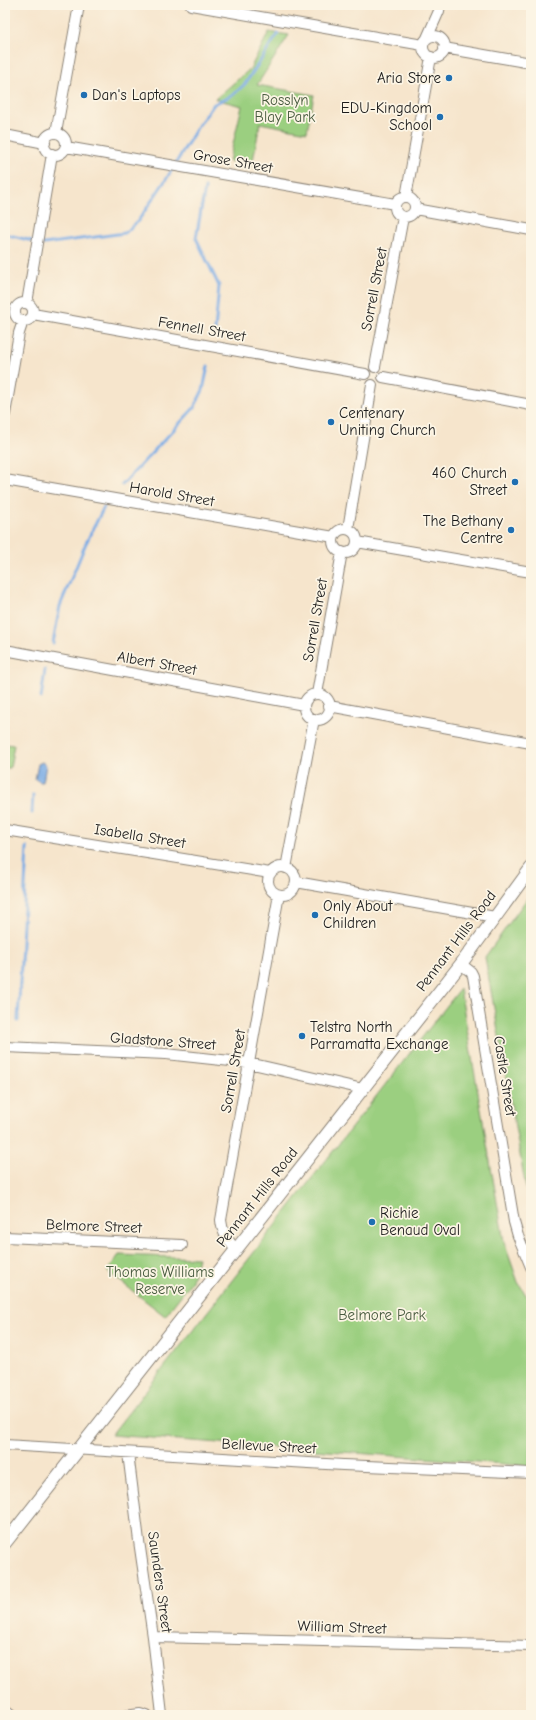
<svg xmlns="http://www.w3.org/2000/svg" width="536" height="1720" viewBox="0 0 536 1720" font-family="'Comic Neue',sans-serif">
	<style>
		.green { fill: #9bcf80; stroke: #5c764e }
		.water { fill: #79abe5; stroke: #4a6480 }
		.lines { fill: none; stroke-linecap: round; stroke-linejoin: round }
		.stream { stroke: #79abe5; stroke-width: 3 }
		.minor-casing { stroke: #898074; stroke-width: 12 }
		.major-casing { stroke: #898074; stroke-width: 14 }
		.minor { stroke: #fff; stroke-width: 10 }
		.major { stroke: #fff; stroke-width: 12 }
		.poi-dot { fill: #1f6fb2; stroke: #fcf5e5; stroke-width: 1.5 }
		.labels { text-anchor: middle; stroke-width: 3.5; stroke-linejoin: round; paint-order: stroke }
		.poi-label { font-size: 15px; fill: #1c1c1c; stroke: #fcf5e5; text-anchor: start }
		.park-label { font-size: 15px; fill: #485b3f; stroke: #fcf5e5 }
		.street-label { font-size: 15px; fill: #1c1c1c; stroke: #fcf5e5 }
	</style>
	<rect width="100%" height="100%" fill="#fcf5e5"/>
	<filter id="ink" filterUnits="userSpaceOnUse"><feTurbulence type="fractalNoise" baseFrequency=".025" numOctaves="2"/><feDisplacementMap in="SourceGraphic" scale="8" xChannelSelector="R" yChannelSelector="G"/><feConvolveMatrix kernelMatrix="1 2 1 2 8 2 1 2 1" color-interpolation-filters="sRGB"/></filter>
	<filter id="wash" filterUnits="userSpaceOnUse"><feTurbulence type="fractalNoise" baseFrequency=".012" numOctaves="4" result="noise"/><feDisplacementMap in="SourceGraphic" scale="16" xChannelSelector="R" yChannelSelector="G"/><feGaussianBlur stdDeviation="0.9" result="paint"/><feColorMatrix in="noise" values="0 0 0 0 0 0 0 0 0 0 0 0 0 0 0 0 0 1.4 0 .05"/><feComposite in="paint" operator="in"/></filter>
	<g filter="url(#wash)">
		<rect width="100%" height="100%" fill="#f6e5cc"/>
		<path class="green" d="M 269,32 L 289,35 L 257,85 L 314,95 L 307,132 L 260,123 L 252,166 L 229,161 L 242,106 L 215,99 L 250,69 Z
			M 5,744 L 14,745 L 10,768 L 5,768 Z
			M 531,893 L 531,1217 L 485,957 Z
			M 460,989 L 504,1242 L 518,1282 L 531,1303 L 531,1466 L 111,1435 Z
			M 119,1255 L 198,1258 L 192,1281 L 165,1316 L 107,1271 Z"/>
		<path class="water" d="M 42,762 L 46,765 L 43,782 L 40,782 L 35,779 L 38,764 Z"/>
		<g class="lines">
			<path class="stream" d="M 205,188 L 196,238 L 219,286 L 215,331
				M 5,234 L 44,244 L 125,233 L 138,221 L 167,178 L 198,126 L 214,104 L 233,95 L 245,84 L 278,34
				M 122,485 L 194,408 L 203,390 L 208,366
				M 53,643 L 60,606 L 86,543 L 104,507
				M 41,698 L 45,670
				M 32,813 L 33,795
				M 18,1021 L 27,848"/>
		</g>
	</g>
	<g filter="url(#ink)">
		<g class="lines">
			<defs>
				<path id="minor" d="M 191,5 L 423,45
					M423 47a11 11 0 1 1 22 0a11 11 0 1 1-22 0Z
					M 427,38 L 439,11 L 440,5
					M 444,48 L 531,63
					M 56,133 L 79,5
					M44 144a11 11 0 1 1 22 0a11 11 0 1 1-22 0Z
					M 5,135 L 45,143
					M 66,147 L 395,204
					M395 207a10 10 0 1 1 20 0a10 10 0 1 1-20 0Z
					M 406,197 L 431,57
					M 415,209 L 531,230
					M15 312a9 9 0 1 1 18 0a9 9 0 1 1-18 0Z
					M 27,303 L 52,154
					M 33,314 L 365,374
					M 375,367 L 403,217
					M 383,377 L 531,405
					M 5,414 L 19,333 L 23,321
					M 5,480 L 334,537
					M 348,529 L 372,385
					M333 541a12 12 0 1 1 24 0a12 12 0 1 1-24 0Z
					M 357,542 L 531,572
					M 5,650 L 304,705
					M 317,694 L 342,552
					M304 707a13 13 0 1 1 26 0a13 13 0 1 1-26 0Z
					M 329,706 L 531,743
					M 5,830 L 270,873
					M268 881a14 14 0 1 1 28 0a14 14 0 1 1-28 0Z
					M 286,868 L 314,719
					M 296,882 L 495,917
					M 461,964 L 471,972 L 473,976 L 514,1222 L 518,1236 L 531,1267
					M 5,1047 L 166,1054 L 249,1063 L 363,1089
					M 5,1237 L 182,1245
					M 236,1250 C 228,1240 222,1233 221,1220 L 278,900 L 277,894
					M 5,1445 L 343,1465 L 531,1473
					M 128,1453 L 139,1541 L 153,1637 L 162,1715
					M 153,1637 L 531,1646
					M 5,1709 L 13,1715
					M 125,1715 L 140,1713 L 147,1715"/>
				<path id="major" d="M 5,1543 L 461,964 L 531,868"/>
			</defs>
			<use href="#minor" class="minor-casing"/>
			<use href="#major" class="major-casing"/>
			<use href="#minor" class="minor"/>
			<use href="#major" class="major"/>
		</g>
	</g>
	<g class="poi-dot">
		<circle cx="449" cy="78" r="4"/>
		<circle cx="84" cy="95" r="4"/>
		<circle cx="440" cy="117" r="4"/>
		<circle cx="331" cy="422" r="4"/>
		<circle cx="515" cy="482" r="4"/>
		<circle cx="511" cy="530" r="4"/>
		<circle cx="315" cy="915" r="4"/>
		<circle cx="302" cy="1036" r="4"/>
		<circle cx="372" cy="1222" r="4"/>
	</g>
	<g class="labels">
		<g class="poi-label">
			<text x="441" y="83" text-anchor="end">Aria Store</text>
			<text x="92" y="100">Dan's Laptops</text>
			<text x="432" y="113" text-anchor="end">EDU-Kingdom<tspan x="432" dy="17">School</tspan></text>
			<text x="339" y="418">Centenary<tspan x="339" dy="17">Uniting Church</tspan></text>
			<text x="507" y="478" text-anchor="end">460 Church<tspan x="507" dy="17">Street</tspan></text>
			<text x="503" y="526" text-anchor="end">The Bethany<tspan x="503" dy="17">Centre</tspan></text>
			<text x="323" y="911">Only About<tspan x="323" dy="17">Children</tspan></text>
			<text x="310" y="1032">Telstra North<tspan x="310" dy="17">Parramatta Exchange</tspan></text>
			<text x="380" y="1218">Richie<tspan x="380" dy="17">Benaud Oval</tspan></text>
		</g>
		<g class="park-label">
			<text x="285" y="105">Rosslyn<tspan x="285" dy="17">Blay Park</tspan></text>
			<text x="160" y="1277">Thomas Williams<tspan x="160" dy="17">Reserve</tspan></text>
			<text x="382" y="1320">Belmore Park</text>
		</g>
		<g class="street-label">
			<text transform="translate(233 161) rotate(10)" y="5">Grose Street</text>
			<text transform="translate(374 289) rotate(-79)" y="5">Sorrell Street</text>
			<text transform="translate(202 329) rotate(10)" y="5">Fennell Street</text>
			<text transform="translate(172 494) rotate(10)" y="5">Harold Street</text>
			<text transform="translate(315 620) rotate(-80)" y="5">Sorrell Street</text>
			<text transform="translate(157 663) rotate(10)" y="5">Albert Street</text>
			<text transform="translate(140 836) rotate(9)" y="5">Isabella Street</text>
			<text transform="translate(456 941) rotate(-53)" y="5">Pennant Hills Road</text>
			<text transform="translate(163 1041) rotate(4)" y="5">Gladstone Street</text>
			<text transform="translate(233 1071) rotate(-80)" y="5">Sorrell Street</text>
			<text transform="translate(505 1076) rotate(81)" y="5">Castle Street</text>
			<text transform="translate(257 1197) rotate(-52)" y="5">Pennant Hills Road</text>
			<text transform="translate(94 1226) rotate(2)" y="5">Belmore Street</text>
			<text transform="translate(269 1446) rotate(3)" y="5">Bellevue Street</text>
			<text transform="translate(160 1582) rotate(82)" y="5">Saunders Street</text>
			<text transform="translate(342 1627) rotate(2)" y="5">William Street</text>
		</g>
	</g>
	<rect width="536" height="1720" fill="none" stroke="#fcf5e5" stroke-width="20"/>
</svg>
